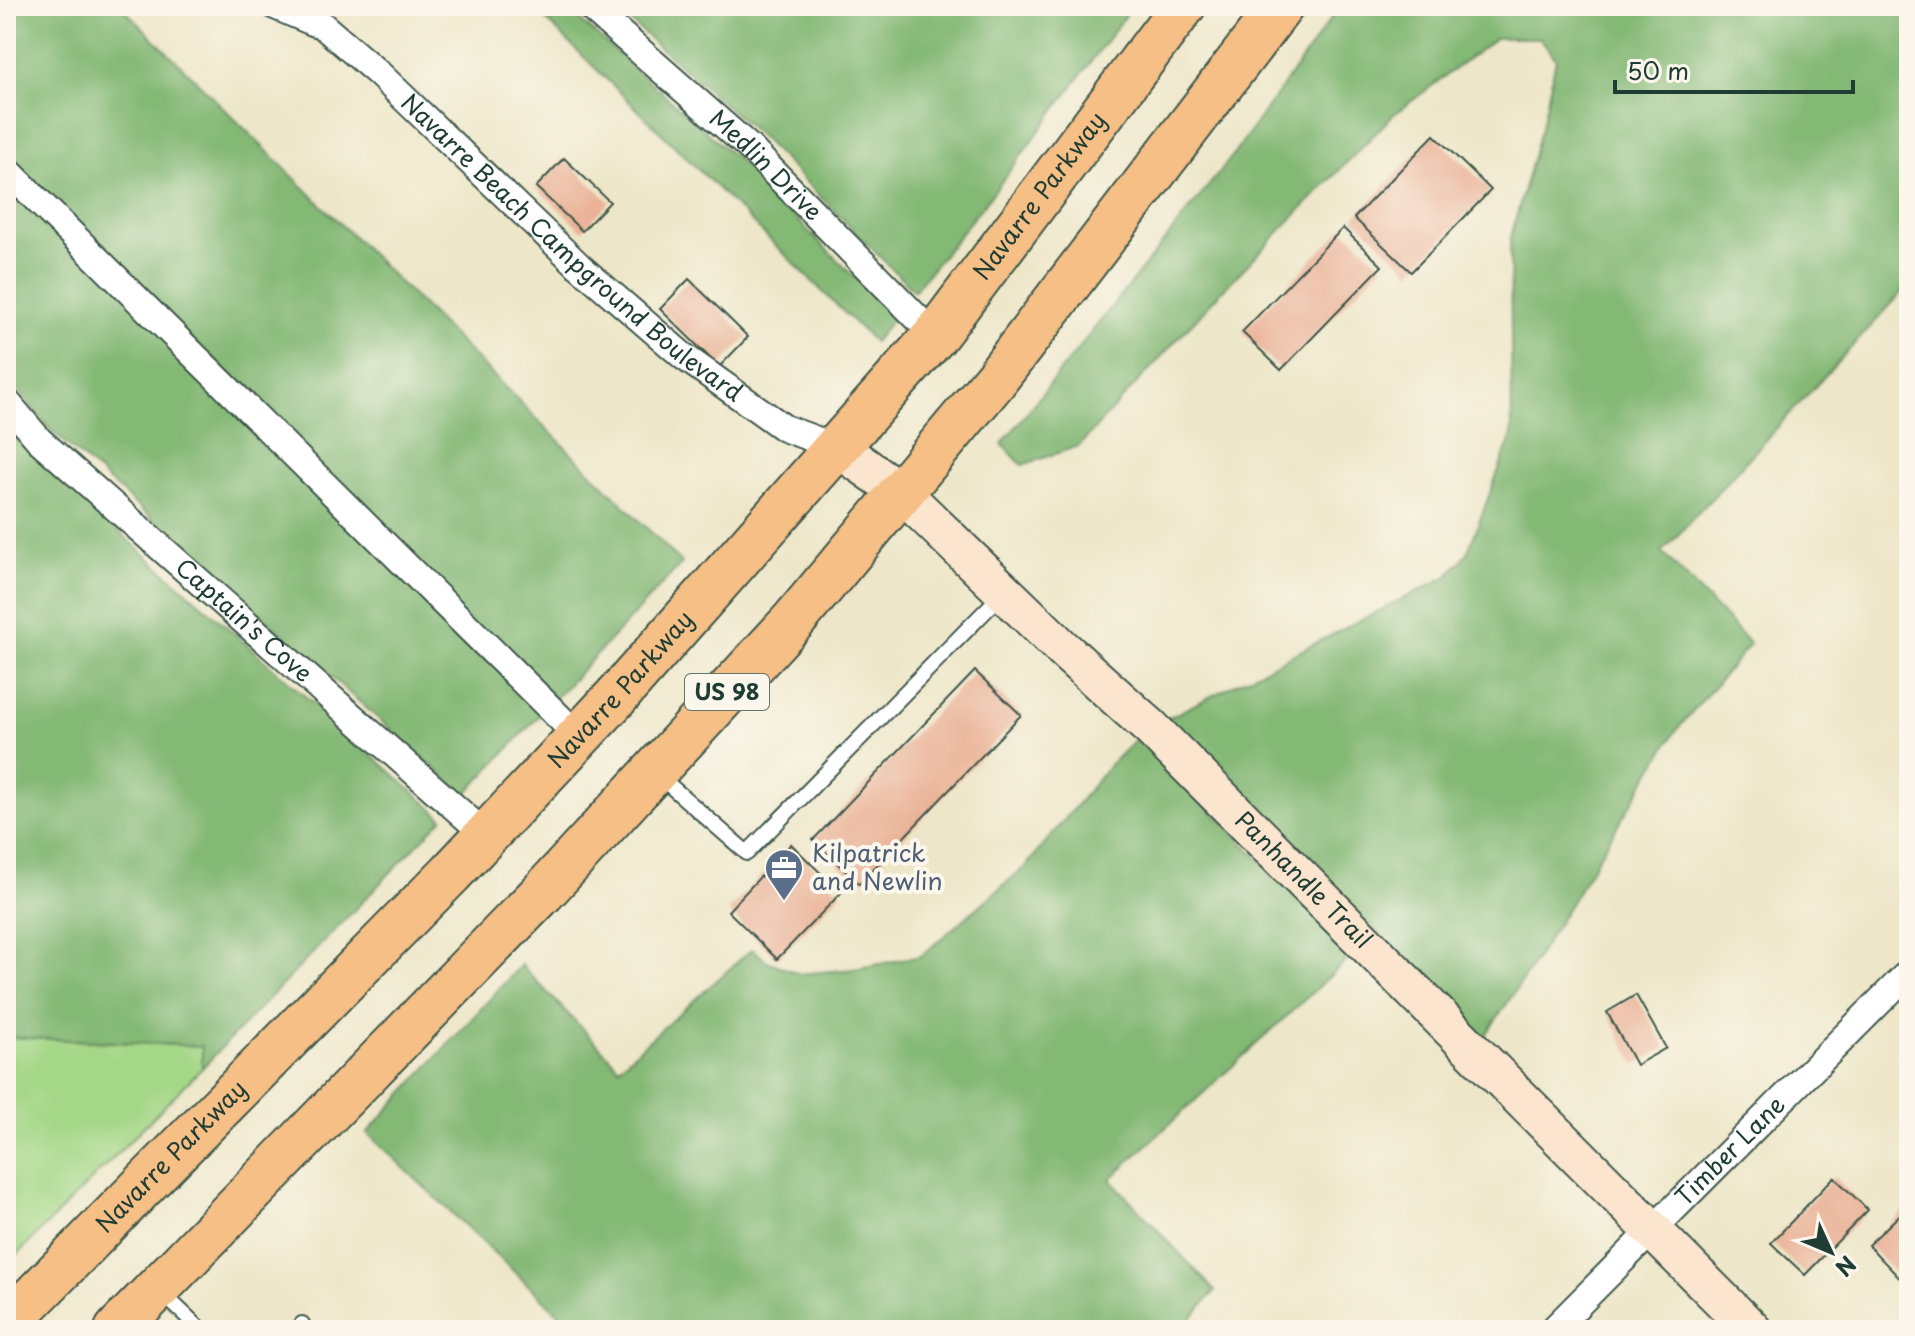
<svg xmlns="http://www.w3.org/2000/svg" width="1915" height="1336" viewBox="0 0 1915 1336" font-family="'Playpen Sans',sans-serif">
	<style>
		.green { fill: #a4d787; stroke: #628a5e; stroke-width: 2 }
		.forest { fill: #83b874; stroke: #517a54; stroke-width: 2 }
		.building { fill: #eab398 }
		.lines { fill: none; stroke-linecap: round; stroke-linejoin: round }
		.lane-casing { stroke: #3e564a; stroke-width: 18 }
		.street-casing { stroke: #3e564a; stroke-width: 30 }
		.secondary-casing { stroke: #3e564a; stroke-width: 42 }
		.highway-casing { stroke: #3e564a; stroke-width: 48 }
		.lane { stroke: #fff; stroke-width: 14 }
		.street { stroke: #fff; stroke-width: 26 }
		.secondary { stroke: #fbe5cf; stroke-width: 38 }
		.highway { stroke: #f5bf86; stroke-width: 44 }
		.labels { text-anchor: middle; stroke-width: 8; stroke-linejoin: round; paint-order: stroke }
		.shield { fill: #fbf7ec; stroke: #61756b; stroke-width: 2 }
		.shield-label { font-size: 22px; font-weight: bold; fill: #1f3d34 }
		.street-label { font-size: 24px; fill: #1f3d34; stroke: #fbf7ec }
		.service-label { font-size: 24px; fill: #4e5e75; stroke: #fbf7ec; text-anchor: start }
	</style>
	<rect width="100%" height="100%" fill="#fbf7ec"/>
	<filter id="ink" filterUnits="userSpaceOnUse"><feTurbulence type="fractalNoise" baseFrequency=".0125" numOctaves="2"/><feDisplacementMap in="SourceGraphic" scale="16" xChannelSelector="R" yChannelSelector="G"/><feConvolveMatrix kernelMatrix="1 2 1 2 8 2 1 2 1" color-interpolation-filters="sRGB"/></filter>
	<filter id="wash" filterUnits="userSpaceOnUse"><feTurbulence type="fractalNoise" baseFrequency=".006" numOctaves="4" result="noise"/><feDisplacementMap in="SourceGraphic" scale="32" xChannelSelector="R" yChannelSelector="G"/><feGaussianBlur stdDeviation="1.8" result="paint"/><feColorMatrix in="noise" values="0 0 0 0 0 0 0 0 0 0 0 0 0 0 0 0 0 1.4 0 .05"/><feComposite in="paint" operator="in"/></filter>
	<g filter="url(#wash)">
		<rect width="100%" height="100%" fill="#ede6c8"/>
		<path class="green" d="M 6,1037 L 203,1046 L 202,1068 L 6,1266 Z"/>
		<path class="forest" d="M 6,6 L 121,6 L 682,563 L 465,795 L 50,429 L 6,376 Z
			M 532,6 L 564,6 L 737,159 L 894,317 L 874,342 Z
			M 613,6 L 1129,6 L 1131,8 L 993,193 L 914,291 L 759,135 Z
			M 1340,6 L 1909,6 L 1909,285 L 1662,552 L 1750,644 L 1675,732 L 1530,969 L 1483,1039 L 1166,719 L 1448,576 L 1467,554 L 1512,435 L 1510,240 L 1543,120 L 1556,59 L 1540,38 L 1496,38 L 1393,115 L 1218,295 L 1079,446 L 1022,465 L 1002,444 L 1234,154 Z
			M 6,425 L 29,452 L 443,818 L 202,1068 L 202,1046 L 6,1037 Z
			M 1138,737 L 1354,954 L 1110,1179 L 1215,1291 L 1181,1330 L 576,1330 L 367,1133 L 521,965 L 619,1067 L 752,949 L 767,961 L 799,974 L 854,969 L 921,956 L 1026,866 L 1110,765 Z"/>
		<g id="blocks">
			<path class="building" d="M 1434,135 L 1491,190 L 1411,272 L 1354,218 Z
				M 564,158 L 610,202 L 582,231 L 536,187 Z
				M 1343,228 L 1382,266 L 1281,370 L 1242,332 Z
				M 689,279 L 748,337 L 719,367 L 660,309 Z
				M 975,671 L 1021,715 L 859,884 L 813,840 Z
				M 791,844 L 841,893 L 777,959 L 728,911 Z
				M 1636,995 L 1666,1048 L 1636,1065 L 1607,1012 Z
				M 1834,1177 L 1868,1210 L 1805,1275 L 1771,1243 Z
				M 1906,1209 L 1909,1212 L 1909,1288 L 1868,1245 Z"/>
		</g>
	</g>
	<g filter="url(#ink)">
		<use href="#blocks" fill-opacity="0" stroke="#3e564a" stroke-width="2"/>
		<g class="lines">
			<defs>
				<path id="lane" d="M 659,776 L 747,853 L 1003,593
					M 161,1292 L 201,1330
					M 297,1330 L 302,1324"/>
				<g id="street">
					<path d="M 275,6 L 315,23"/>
					<path id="s1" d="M 300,6 L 379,74 L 579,266 L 683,356 L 784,428 L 838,448"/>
					<path id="s2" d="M 589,6 L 749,147 L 935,336"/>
					<path d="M 6,169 L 579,737"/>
					<path id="s3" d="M 6,401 L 39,440 L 486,835"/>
					<path id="s4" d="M 1553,1330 L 1909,972"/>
				</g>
				<g id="secondary">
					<path id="s5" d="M 838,448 L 901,492 L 1063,649 L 1151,728 L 1752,1330"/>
				</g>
				<g id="highway">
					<path id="s6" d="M 6,1325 L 451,873 L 617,696 L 935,336 L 1183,6"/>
					<path d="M 117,1330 L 543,892 L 794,620 L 995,380 L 1281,6"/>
				</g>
			</defs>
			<use href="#lane" class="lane-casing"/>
			<use href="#street" class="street-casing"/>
			<use href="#secondary" class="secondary-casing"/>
			<use href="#highway" class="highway-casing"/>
			<use href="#lane" class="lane"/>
			<use href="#street" class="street"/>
			<use href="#secondary" class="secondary"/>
			<use href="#highway" class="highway"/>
		</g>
	</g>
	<defs>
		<symbol id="office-pin" viewBox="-11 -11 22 30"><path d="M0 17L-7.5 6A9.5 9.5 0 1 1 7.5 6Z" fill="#5c6f8a" stroke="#fbf7ec"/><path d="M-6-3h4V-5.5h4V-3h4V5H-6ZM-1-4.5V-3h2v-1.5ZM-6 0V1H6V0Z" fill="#fff"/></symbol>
	</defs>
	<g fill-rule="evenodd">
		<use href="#office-pin" x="762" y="846" width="44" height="60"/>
	</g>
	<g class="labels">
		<rect class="shield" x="685" y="674" width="84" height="36" rx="6"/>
		<g class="shield-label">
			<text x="727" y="700">US 98</text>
		</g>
		<g class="street-label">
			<text dy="8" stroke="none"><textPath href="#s2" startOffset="238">Medlin Drive</textPath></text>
			<text dy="8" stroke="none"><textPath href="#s6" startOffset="1532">Navarre Parkway</textPath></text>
			<text dy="8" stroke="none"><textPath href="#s1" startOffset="364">Navarre Beach Campground Boulevard</textPath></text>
			<text dy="8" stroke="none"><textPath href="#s3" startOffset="324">Captain's Cove</textPath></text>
			<text dy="8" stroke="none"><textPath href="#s6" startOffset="884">Navarre Parkway</textPath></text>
			<text dy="8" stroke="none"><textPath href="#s5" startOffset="636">Panhandle Trail</textPath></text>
			<text dy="8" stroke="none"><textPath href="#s4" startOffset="252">Timber Lane</textPath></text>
			<text dy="8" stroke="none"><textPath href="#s6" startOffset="236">Navarre Parkway</textPath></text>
		</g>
		<g class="service-label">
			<text x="812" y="862">Kilpatrick<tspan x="812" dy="28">and Newlin</tspan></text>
		</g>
	</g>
	<rect width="1915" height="1336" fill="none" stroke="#fbf7ec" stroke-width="32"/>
	<g transform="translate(1831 1252) rotate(134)" stroke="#fbf7ec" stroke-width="6" paint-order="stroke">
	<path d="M0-6L14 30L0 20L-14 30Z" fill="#1f3d34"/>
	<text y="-12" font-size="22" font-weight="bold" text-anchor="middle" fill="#1f3d34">N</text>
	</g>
	<path d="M1615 80v12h238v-12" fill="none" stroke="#1f3d34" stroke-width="4"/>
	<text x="1627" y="80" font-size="24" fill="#1f3d34" stroke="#fbf7ec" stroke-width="6" paint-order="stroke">50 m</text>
</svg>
